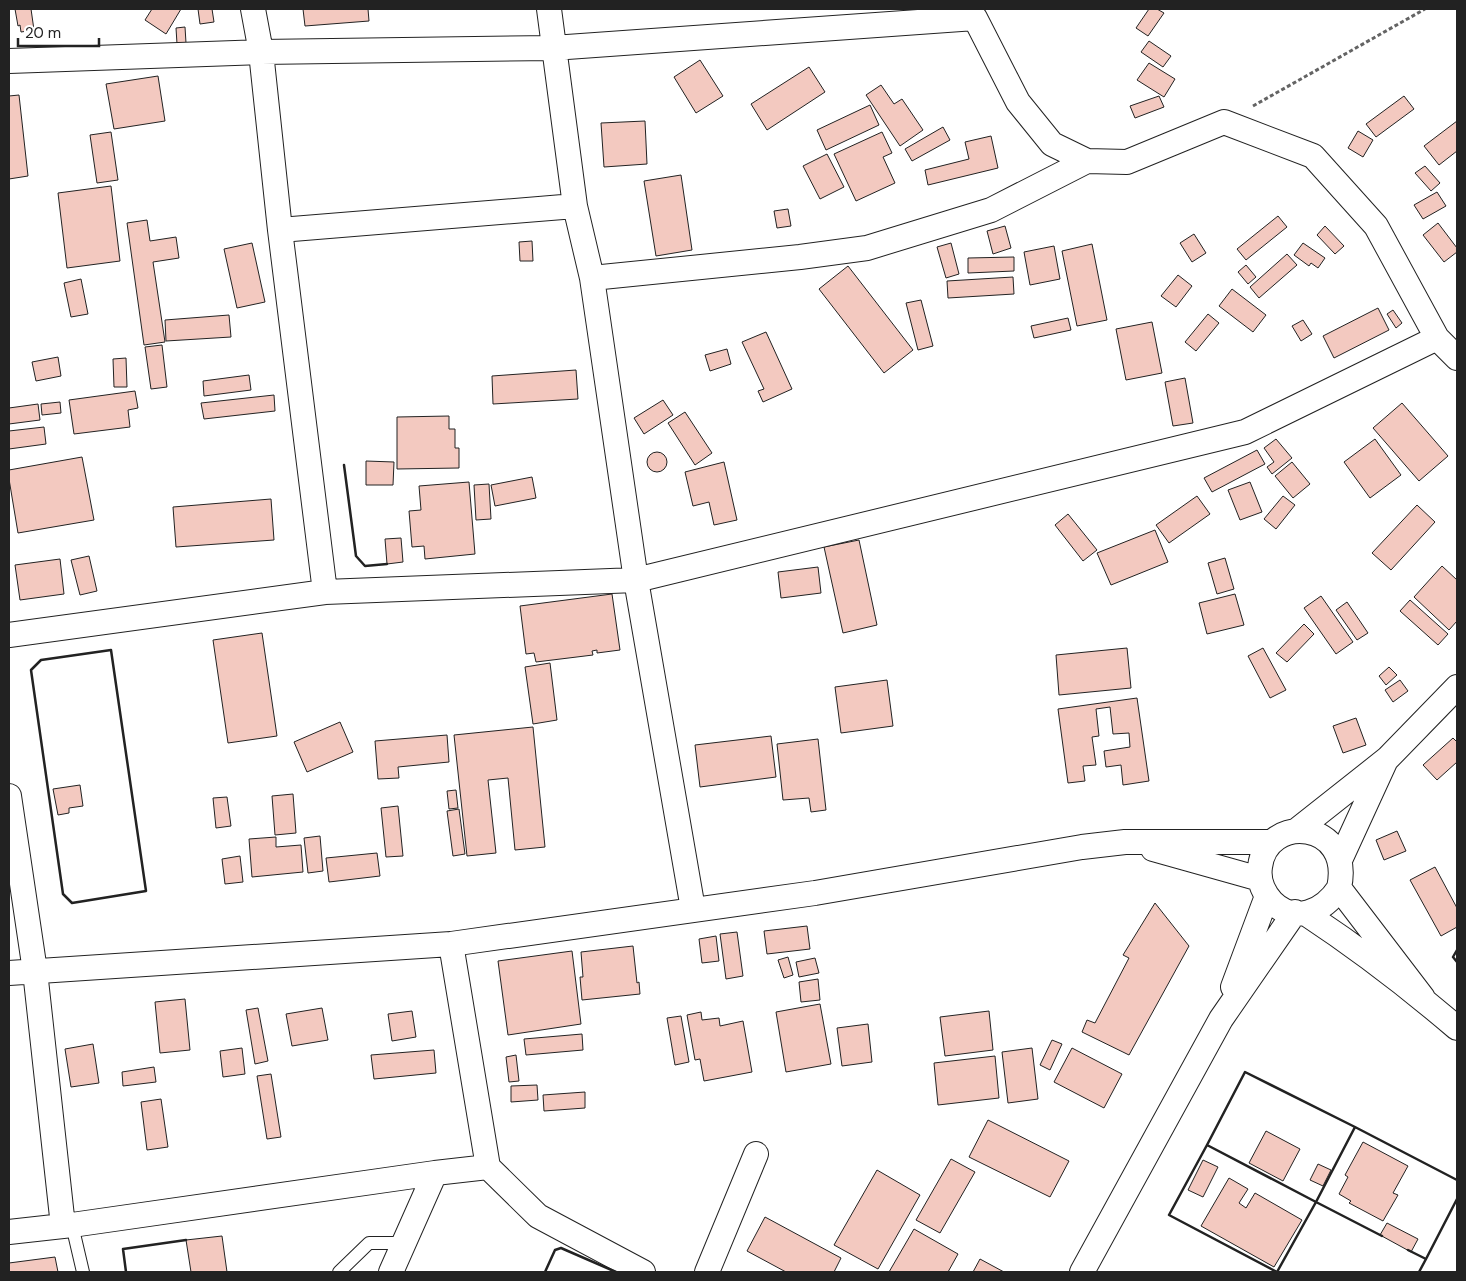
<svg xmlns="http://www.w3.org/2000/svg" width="1466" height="1281" viewBox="0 0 1466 1281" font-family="'DM Sans',sans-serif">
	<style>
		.building { fill: #f3c9c0; stroke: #222 }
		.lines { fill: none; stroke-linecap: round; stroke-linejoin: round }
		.lane-casing { stroke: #222; stroke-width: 14 }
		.street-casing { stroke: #222; stroke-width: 26 }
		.path { stroke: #646464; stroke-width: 3; stroke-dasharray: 4 2.5; stroke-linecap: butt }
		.lane { stroke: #fff; stroke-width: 12 }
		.street { stroke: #fff; stroke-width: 24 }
		.wall { stroke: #222; stroke-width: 2.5 }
	</style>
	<rect width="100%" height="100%" fill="#fff"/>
	<path class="building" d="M 15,9 L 31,9 L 34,30 L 21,32 L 20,25 L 18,26 Z
		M 152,9 L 181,9 L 166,34 L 145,20 Z
		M 198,9 L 212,9 L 214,22 L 200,24 Z
		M 303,9 L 368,9 L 369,21 L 305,26 Z
		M 1149,9 L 1157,9 L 1164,13 L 1148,36 L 1136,28 Z
		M 185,27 L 186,43 L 177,44 L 176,28 Z
		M 1149,41 L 1171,56 L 1163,67 L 1141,52 Z
		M 700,60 L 723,96 L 696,113 L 674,77 Z
		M 1149,63 L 1175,79 L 1164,97 L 1137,80 Z
		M 809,67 L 825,92 L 767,130 L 751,104 Z
		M 158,76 L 165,121 L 114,129 L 106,84 Z
		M 881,85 L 894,104 L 902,99 L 923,130 L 900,146 L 866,95 Z
		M 19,95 L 28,176 L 9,179 L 9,96 Z
		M 1159,96 L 1164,107 L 1135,118 L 1130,106 Z
		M 1404,96 L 1414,109 L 1376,137 L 1366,124 Z
		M 870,105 L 879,125 L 826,150 L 817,130 Z
		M 645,121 L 647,164 L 604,167 L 601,123 Z
		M 1457,121 L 1457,151 L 1439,165 L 1424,146 Z
		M 943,127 L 950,140 L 912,161 L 905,149 Z
		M 1358,131 L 1373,140 L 1363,157 L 1348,148 Z
		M 111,132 L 118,180 L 97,183 L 90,135 Z
		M 882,132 L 892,153 L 883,157 L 895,183 L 856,201 L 834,154 Z
		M 991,136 L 998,168 L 928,185 L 925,170 L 969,159 L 965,142 Z
		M 827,154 L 844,187 L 820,199 L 803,166 Z
		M 1425,166 L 1440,183 L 1431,191 L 1415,173 Z
		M 681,175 L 692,250 L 656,256 L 644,181 Z
		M 111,186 L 120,261 L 67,268 L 58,193 Z
		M 1437,192 L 1446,206 L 1423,219 L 1414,205 Z
		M 788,209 L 791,226 L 777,228 L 774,211 Z
		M 1278,216 L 1287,227 L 1246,260 L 1237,249 Z
		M 147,220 L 150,241 L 176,237 L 179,258 L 153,262 L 165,342 L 144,345 L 127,223 Z
		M 1438,223 L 1457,248 L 1457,252 L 1444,262 L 1423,235 Z
		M 1005,226 L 1011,248 L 993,254 L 987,231 Z
		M 1325,226 L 1344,246 L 1335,254 L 1317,235 Z
		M 1194,234 L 1206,253 L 1192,262 L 1180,243 Z
		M 532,241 L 533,261 L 520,261 L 519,242 Z
		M 252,243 L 265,302 L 237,308 L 224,249 Z
		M 951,243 L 959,274 L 946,278 L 937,247 Z
		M 1303,243 L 1325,258 L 1318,268 L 1311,263 L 1309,266 L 1294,255 Z
		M 1092,244 L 1107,320 L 1077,326 L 1062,251 Z
		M 1054,246 L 1060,279 L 1030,285 L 1024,252 Z
		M 1287,254 L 1297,265 L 1259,298 L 1250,287 Z
		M 1014,257 L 1014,271 L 968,273 L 968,258 Z
		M 1246,265 L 1256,277 L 1248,284 L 1238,272 Z
		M 848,266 L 913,350 L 884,373 L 819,289 Z
		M 1178,275 L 1192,286 L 1176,307 L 1161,296 Z
		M 1013,277 L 1014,294 L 948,298 L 947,281 Z
		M 81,279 L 88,314 L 71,317 L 64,283 Z
		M 1232,289 L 1266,315 L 1253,332 L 1219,306 Z
		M 921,300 L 933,346 L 918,350 L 906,303 Z
		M 1378,308 L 1389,330 L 1334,358 L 1323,336 Z
		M 1393,310 L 1402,323 L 1396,328 L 1387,314 Z
		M 1208,314 L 1219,323 L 1196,351 L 1185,342 Z
		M 229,315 L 231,337 L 166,341 L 165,320 Z
		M 1068,318 L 1071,330 L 1034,338 L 1031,326 Z
		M 1303,320 L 1312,334 L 1301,341 L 1292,326 Z
		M 1152,322 L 1162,373 L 1126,380 L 1116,329 Z
		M 766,332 L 792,389 L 763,402 L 758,391 L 764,389 L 742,342 Z
		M 162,345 L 167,387 L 151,389 L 145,347 Z
		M 727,349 L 731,364 L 710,371 L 705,355 Z
		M 58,357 L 61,376 L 36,381 L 32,362 Z
		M 126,358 L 127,387 L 114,387 L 113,359 Z
		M 576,370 L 578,399 L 493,404 L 492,376 Z
		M 249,375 L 251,390 L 204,396 L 203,381 Z
		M 1185,378 L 1193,423 L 1173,426 L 1165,382 Z
		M 135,391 L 138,408 L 128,410 L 130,427 L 74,434 L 69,400 Z
		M 274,395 L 275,411 L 204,419 L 201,403 Z
		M 663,400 L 673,415 L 644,434 L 634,418 Z
		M 60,402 L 61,413 L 42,415 L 41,404 Z
		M 1402,403 L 1448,456 L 1419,481 L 1373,428 Z
		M 38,404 L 40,420 L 9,424 L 9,408 Z
		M 685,412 L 712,453 L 695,465 L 668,423 Z
		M 449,416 L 449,429 L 455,429 L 455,448 L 459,448 L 459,468 L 397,469 L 397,417 Z
		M 44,427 L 46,444 L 9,449 L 9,431 Z
		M 1276,439 L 1292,458 L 1272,474 L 1267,467 L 1274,462 L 1264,448 Z
		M 1375,439 L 1401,475 L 1370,498 L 1344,462 Z
		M 1257,450 L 1265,464 L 1212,492 L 1204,478 Z
		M647 462a10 10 0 1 1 20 0a10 10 0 1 1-20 0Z
		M 82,457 L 94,520 L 18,533 L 9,479 L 9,470 Z
		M 366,461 L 394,462 L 393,485 L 366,485 Z
		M 724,462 L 737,520 L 714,525 L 709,502 L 693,506 L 685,472 Z
		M 1292,462 L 1310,484 L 1293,498 L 1275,476 Z
		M 532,477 L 536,498 L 495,506 L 491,485 Z
		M 469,482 L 475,554 L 425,559 L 424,546 L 412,547 L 409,511 L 421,510 L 419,486 Z
		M 1250,482 L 1262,512 L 1240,520 L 1228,490 Z
		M 489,484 L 491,519 L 476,520 L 474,485 Z
		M 1197,496 L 1210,514 L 1169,543 L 1156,525 Z
		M 1283,496 L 1295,505 L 1276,529 L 1264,519 Z
		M 271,499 L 274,540 L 176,547 L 173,507 Z
		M 1417,505 L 1435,522 L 1391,570 L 1372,553 Z
		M 1068,514 L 1097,550 L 1083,561 L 1055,525 Z
		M 1155,530 L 1168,562 L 1111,585 L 1097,553 Z
		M 401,538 L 403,562 L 387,564 L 385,539 Z
		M 859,540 L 877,625 L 843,633 L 824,547 Z
		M 89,556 L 97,591 L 80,595 L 71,560 Z
		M 1225,558 L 1234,589 L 1217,594 L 1208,563 Z
		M 60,559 L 64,594 L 20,600 L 15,565 Z
		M 1442,566 L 1457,580 L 1457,621 L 1449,630 L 1414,597 Z
		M 818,567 L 821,593 L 781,598 L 778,572 Z
		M 612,594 L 620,650 L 597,653 L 597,650 L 592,651 L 593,655 L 536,662 L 534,653 L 526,654 L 520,606 Z
		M 1235,594 L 1244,625 L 1207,634 L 1199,603 Z
		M 1321,596 L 1353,642 L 1336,654 L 1304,608 Z
		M 1410,600 L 1448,634 L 1438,645 L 1400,611 Z
		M 1347,602 L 1368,633 L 1357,640 L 1336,610 Z
		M 1304,624 L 1314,634 L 1287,662 L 1276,653 Z
		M 262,633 L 277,736 L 228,743 L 213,640 Z
		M 1127,648 L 1131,688 L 1059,695 L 1056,655 Z
		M 1263,648 L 1286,690 L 1270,698 L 1248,656 Z
		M 550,663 L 557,720 L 533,724 L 525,667 Z
		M 1389,667 L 1397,675 L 1386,685 L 1379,676 Z
		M 887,680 L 893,726 L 841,733 L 835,687 Z
		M 1400,680 L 1408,691 L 1393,702 L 1385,690 Z
		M 1137,698 L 1149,781 L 1123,785 L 1121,765 L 1106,767 L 1104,751 L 1130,747 L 1129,733 L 1113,734 L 1110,707 L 1096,709 L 1099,736 L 1092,737 L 1096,765 L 1083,766 L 1085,781 L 1068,783 L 1058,709 Z
		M 1356,718 L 1366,745 L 1343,753 L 1333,726 Z
		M 340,722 L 353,752 L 307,772 L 294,742 Z
		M 533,727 L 545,847 L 515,850 L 508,778 L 488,780 L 496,853 L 467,856 L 454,735 Z
		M 447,735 L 449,762 L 398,767 L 399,778 L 378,779 L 375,741 Z
		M 771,736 L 776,777 L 700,787 L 695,745 Z
		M 1453,738 L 1457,742 L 1457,762 L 1437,780 L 1423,765 Z
		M 818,739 L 826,810 L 811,812 L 809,798 L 783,800 L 777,744 Z
		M 80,785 L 83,806 L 69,808 L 69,813 L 58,815 L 53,789 Z
		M 456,790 L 458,808 L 449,809 L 447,791 Z
		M 293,794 L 296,833 L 275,835 L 272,796 Z
		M 227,797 L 231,826 L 216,828 L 213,798 Z
		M 398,806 L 403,856 L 386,857 L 381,808 Z
		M 459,809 L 465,854 L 453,856 L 447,811 Z
		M 1397,831 L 1406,851 L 1384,860 L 1376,840 Z
		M 320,836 L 323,871 L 308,873 L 304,838 Z
		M 276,837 L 276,847 L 301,845 L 303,872 L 252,877 L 249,839 Z
		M 377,853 L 380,876 L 329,882 L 326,858 Z
		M 240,856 L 243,882 L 225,884 L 222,859 Z
		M 1435,867 L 1457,908 L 1457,927 L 1441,936 L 1410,880 Z
		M 1155,903 L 1189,946 L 1129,1055 L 1082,1032 L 1087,1020 L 1095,1023 L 1129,958 L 1123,955 Z
		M 807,926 L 810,949 L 767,954 L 764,931 Z
		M 737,932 L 743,976 L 726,979 L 720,934 Z
		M 716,936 L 719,961 L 702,963 L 699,939 Z
		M 633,946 L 637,983 L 639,982 L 640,994 L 582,1000 L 580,977 L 583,977 L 581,952 Z
		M 572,951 L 581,1024 L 508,1035 L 498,961 Z
		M 788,957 L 793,975 L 784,978 L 778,960 Z
		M 815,958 L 819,973 L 799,977 L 796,962 Z
		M 818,979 L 820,1000 L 801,1002 L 799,982 Z
		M 185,999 L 190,1050 L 160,1053 L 155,1002 Z
		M 820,1004 L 831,1064 L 786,1072 L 776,1012 Z
		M 258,1008 L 268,1061 L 255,1064 L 246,1010 Z
		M 322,1008 L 328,1040 L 292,1046 L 286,1014 Z
		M 412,1011 L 416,1037 L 392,1041 L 388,1014 Z
		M 989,1011 L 993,1050 L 945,1056 L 940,1017 Z
		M 701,1012 L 702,1020 L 719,1018 L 720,1026 L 743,1021 L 752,1072 L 704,1081 L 700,1059 L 695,1060 L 687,1015 Z
		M 681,1016 L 689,1062 L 675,1065 L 667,1018 Z
		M 868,1024 L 872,1062 L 842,1066 L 837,1028 Z
		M 582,1034 L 583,1050 L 526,1055 L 524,1039 Z
		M 1052,1040 L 1062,1044 L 1050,1070 L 1040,1065 Z
		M 93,1044 L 99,1083 L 71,1087 L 65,1049 Z
		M 242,1048 L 245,1074 L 223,1077 L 220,1051 Z
		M 1032,1048 L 1038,1099 L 1008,1103 L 1002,1052 Z
		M 1072,1048 L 1122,1074 L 1104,1108 L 1054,1082 Z
		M 434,1050 L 436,1073 L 374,1079 L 371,1055 Z
		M 516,1055 L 519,1081 L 509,1082 L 506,1057 Z
		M 995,1056 L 999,1098 L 938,1105 L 934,1063 Z
		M 154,1067 L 156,1082 L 123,1086 L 122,1072 Z
		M 271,1074 L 281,1137 L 267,1139 L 257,1076 Z
		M 537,1085 L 538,1100 L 511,1102 L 511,1086 Z
		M 585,1092 L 585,1108 L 544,1111 L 543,1095 Z
		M 161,1099 L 168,1147 L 147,1150 L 141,1102 Z
		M 988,1120 L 1069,1161 L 1050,1197 L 969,1157 Z
		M 1266,1131 L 1300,1149 L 1283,1181 L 1249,1163 Z
		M 1363,1142 L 1408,1166 L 1393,1193 L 1398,1195 L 1383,1221 L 1349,1203 L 1351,1201 L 1339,1194 L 1348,1177 L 1345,1175 Z
		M 951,1159 L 975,1172 L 940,1233 L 916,1220 Z
		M 1203,1160 L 1218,1167 L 1203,1197 L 1188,1190 Z
		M 1318,1164 L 1331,1170 L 1323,1186 L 1310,1180 Z
		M 877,1170 L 920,1195 L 878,1269 L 834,1245 Z
		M 1229,1178 L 1248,1189 L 1239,1203 L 1246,1208 L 1255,1193 L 1302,1220 L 1274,1267 L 1201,1226 Z
		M 765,1217 L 841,1258 L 834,1272 L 786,1272 L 747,1251 Z
		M 1387,1223 L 1418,1239 L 1411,1252 L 1380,1235 Z
		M 914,1229 L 958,1254 L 948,1272 L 889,1272 Z
		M 222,1236 L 227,1272 L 191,1272 L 186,1240 Z
		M 55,1257 L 58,1272 L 9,1272 L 9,1263 Z
		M 980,1259 L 1004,1272 L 973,1272 Z"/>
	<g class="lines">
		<defs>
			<path id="lane" d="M 72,1225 L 83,1272
				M 339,1272 L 369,1243 L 404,1243"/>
			<path id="street" d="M 253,9 L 261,52 L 280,230 L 575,206
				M 549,9 L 575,206 L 592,278 L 636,580 L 693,909
				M 967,9 L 975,18 L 1018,102 L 1052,144 L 1087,161
				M 9,61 L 261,52 L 553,48 L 975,18
				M 280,230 L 325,592
				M 592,278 L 800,257 L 867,248 L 991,210 L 1087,161 L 1127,162 L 1224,122 L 1313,156 L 1376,226 L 1437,338 L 1457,358
				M 9,635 L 325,592 L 636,580 L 1245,432 L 1437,338
				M 9,796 L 35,971 L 63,1226
				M 1296,831 L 1387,759 L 1457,687
				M 1153,849 L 1260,879
				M 1340,860 L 1385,762
				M 1339,888 C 1324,911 1295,925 1272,902 C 1263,892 1258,880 1260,867 C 1266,813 1354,820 1339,888 L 1423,998
				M 1305,913 C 1358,948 1409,987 1457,1028
				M 451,944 L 488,1167 L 538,1216 L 643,1272
				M 9,973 L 451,944 L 815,893 L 1082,847 L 1125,842 L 1271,842
				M 1233,987 L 1267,896
				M 9,1232 L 72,1225 L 435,1173 L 488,1167
				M 391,1272 L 435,1173
				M 707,1272 L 756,1154
				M 1082,1272 L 1221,1019 L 1295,912"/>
		</defs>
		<use href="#lane" class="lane-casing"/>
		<use href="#street" class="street-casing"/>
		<path class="path" d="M 1253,106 L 1425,9"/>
		<use href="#lane" class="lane"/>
		<use href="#street" class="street"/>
		<path class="wall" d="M 344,465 L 356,556 L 365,566 L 387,564
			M 111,650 L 146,891 L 72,903 L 63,894 L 31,670 L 41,660 Z
			M 1457,950 L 1453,957 L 1457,962
			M 1245,1072 L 1355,1127 L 1316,1202 L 1207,1145 Z
			M 1354,1129 L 1355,1127 L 1457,1180
			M 1207,1145 L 1316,1202 L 1277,1272 L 1169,1215 Z
			M 1316,1202 L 1382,1236
			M 1408,1250 L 1426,1259 L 1457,1199
			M 126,1272 L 123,1249 L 186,1240
			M 545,1272 L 555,1250 L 561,1248 L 616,1272
			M 1419,1272 L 1426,1259"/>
	</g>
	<rect width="1466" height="1281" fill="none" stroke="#222222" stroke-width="20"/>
	<path d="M18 38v8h81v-8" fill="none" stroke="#222222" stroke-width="2.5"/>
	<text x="25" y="38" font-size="15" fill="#222222" stroke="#ffffff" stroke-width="4" paint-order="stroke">20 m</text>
</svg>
